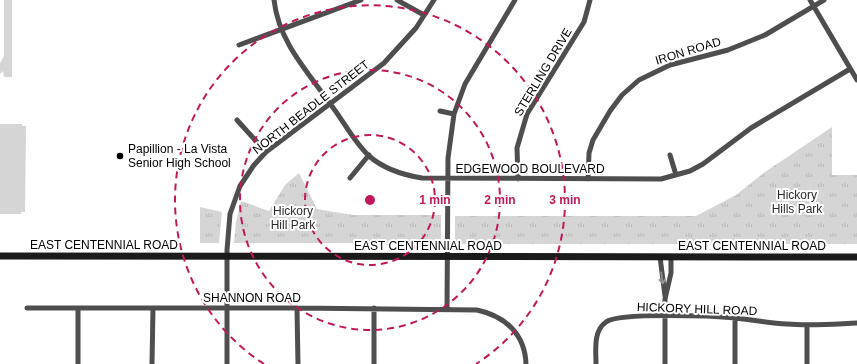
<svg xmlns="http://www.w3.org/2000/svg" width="857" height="364" viewBox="0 0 857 364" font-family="Arial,sans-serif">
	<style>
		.green { fill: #d5d5d5 }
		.park { fill: url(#park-tufts) }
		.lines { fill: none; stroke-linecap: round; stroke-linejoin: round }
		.street { stroke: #4e4e4e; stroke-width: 5 }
		.secondary { stroke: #1b1b1b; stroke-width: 7 }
		.oneway { stroke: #959595 }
		.ring { fill: none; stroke: #c2185b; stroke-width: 2; stroke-dasharray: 7 5 }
		.poi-dot { fill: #000; stroke: #fff; stroke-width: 1.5 }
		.labels { text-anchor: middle; stroke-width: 4; stroke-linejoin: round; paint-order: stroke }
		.street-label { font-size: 12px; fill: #000; stroke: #fff }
		.poi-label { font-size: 12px; fill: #000; stroke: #fff; text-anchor: start }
		.park-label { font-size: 12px; fill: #2c2c2c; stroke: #fff }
		.centre { fill: #c2185b; stroke: #fff; stroke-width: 2 }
		.ring-label { font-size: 12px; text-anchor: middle; font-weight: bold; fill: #c2185b; stroke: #fff; stroke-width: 4; stroke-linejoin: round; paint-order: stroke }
	</style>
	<defs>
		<pattern id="park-tufts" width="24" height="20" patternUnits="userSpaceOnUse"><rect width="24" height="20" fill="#d5d5d5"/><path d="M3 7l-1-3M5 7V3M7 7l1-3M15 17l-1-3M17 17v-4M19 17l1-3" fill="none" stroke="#b5b5b5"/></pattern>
	</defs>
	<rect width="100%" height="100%" fill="#fff"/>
	<path class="green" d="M 4,0 L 12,0 L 12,77 L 4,77 L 3,71 L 0,74 L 0,63 L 4,56 Z
		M 0,124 L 22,124 L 22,126 L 26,126 L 25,212 L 21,212 L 21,214 L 0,214 Z"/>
	<path class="park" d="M 832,127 L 832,175 L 857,175 L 857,244 L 455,244 L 455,216 L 696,216 L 736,195 L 765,172 Z
		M 299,173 L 317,209 L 353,215 L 441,215 L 441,243 L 234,243 L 236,222 L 241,201 L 269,211 L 285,185 Z
		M 200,207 L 222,212 L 219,243 L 200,243 Z"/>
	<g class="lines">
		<path class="street" d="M 274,0 C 279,44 310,74 334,109 C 345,124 355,143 369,156 C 384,169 403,175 422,178 L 661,179 L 690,171 L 703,164 L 751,128 L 850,69
			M 397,0 L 424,15
			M 810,0 L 857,80
			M 239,45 L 361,0
			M 440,111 L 454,114
			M 237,120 L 266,152
			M 670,155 L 676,175
			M 350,178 L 369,155
			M 518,179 L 517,148 L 527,114 L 584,22 L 590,0
			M 588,179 L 589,153 L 593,140 L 610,111 L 622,95 L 639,80 L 670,65 L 728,50 L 765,35 L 824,0
			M 660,257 L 665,296
			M 27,308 L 297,308 L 477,310 C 505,316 525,334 526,364
			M 297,308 L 298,364
			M 447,310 L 448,158 L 454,114 L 465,84 L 515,0
			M 735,318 L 735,364
			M 78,364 L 78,308
			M 152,364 L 153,308
			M 227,364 L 227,250 L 230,214 L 240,186 L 254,165 L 266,152 L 384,63 L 416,28 L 434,0
			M 374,364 L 374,308
			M 596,364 C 596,350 593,331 606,322 C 619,312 716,316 736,318 C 753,320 770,323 787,324 C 811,326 834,324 857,323
			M 665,364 L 665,299 L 671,273 L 671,257
			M 807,364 L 807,325"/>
		<path class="secondary" d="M 0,256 L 857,257"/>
	</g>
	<defs><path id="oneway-shaft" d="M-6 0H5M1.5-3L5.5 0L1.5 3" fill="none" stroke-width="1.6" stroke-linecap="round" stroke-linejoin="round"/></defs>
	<use class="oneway" href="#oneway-shaft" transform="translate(662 278) rotate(82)"/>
	<g class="ring">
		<circle cx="370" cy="200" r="65"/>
		<circle cx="370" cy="200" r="130"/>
		<path d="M264 364A195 195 0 1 1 476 364"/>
	</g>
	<circle class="poi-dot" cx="120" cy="156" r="4"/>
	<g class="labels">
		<g class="street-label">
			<text transform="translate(688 51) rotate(-17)" y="4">IRON ROAD</text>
			<text transform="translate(543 72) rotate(-59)" y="4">STERLING DRIVE</text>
			<text transform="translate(311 107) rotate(-38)" y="4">NORTH BEADLE STREET</text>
			<text x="530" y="173">EDGEWOOD BOULEVARD</text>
			<text x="104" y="249">EAST CENTENNIAL ROAD</text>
			<text x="428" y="250">EAST CENTENNIAL ROAD</text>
			<text x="752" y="250">EAST CENTENNIAL ROAD</text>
			<text x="252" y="302">SHANNON ROAD</text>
			<text transform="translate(697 309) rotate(2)" y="4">HICKORY HILL ROAD</text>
		</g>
		<g class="poi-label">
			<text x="128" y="153">Papillion - La Vista<tspan x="128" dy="14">Senior High School</tspan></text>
		</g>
		<g class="park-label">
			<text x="797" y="199">Hickory<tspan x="797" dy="14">Hills Park</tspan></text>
			<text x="293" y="215">Hickory<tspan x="293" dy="14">Hill Park</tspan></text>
		</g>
	</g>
	<circle cx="370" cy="200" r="6" class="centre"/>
	<g class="ring-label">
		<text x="435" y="204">1 min</text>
		<text x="500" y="204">2 min</text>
		<text x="565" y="204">3 min</text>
	</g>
</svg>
